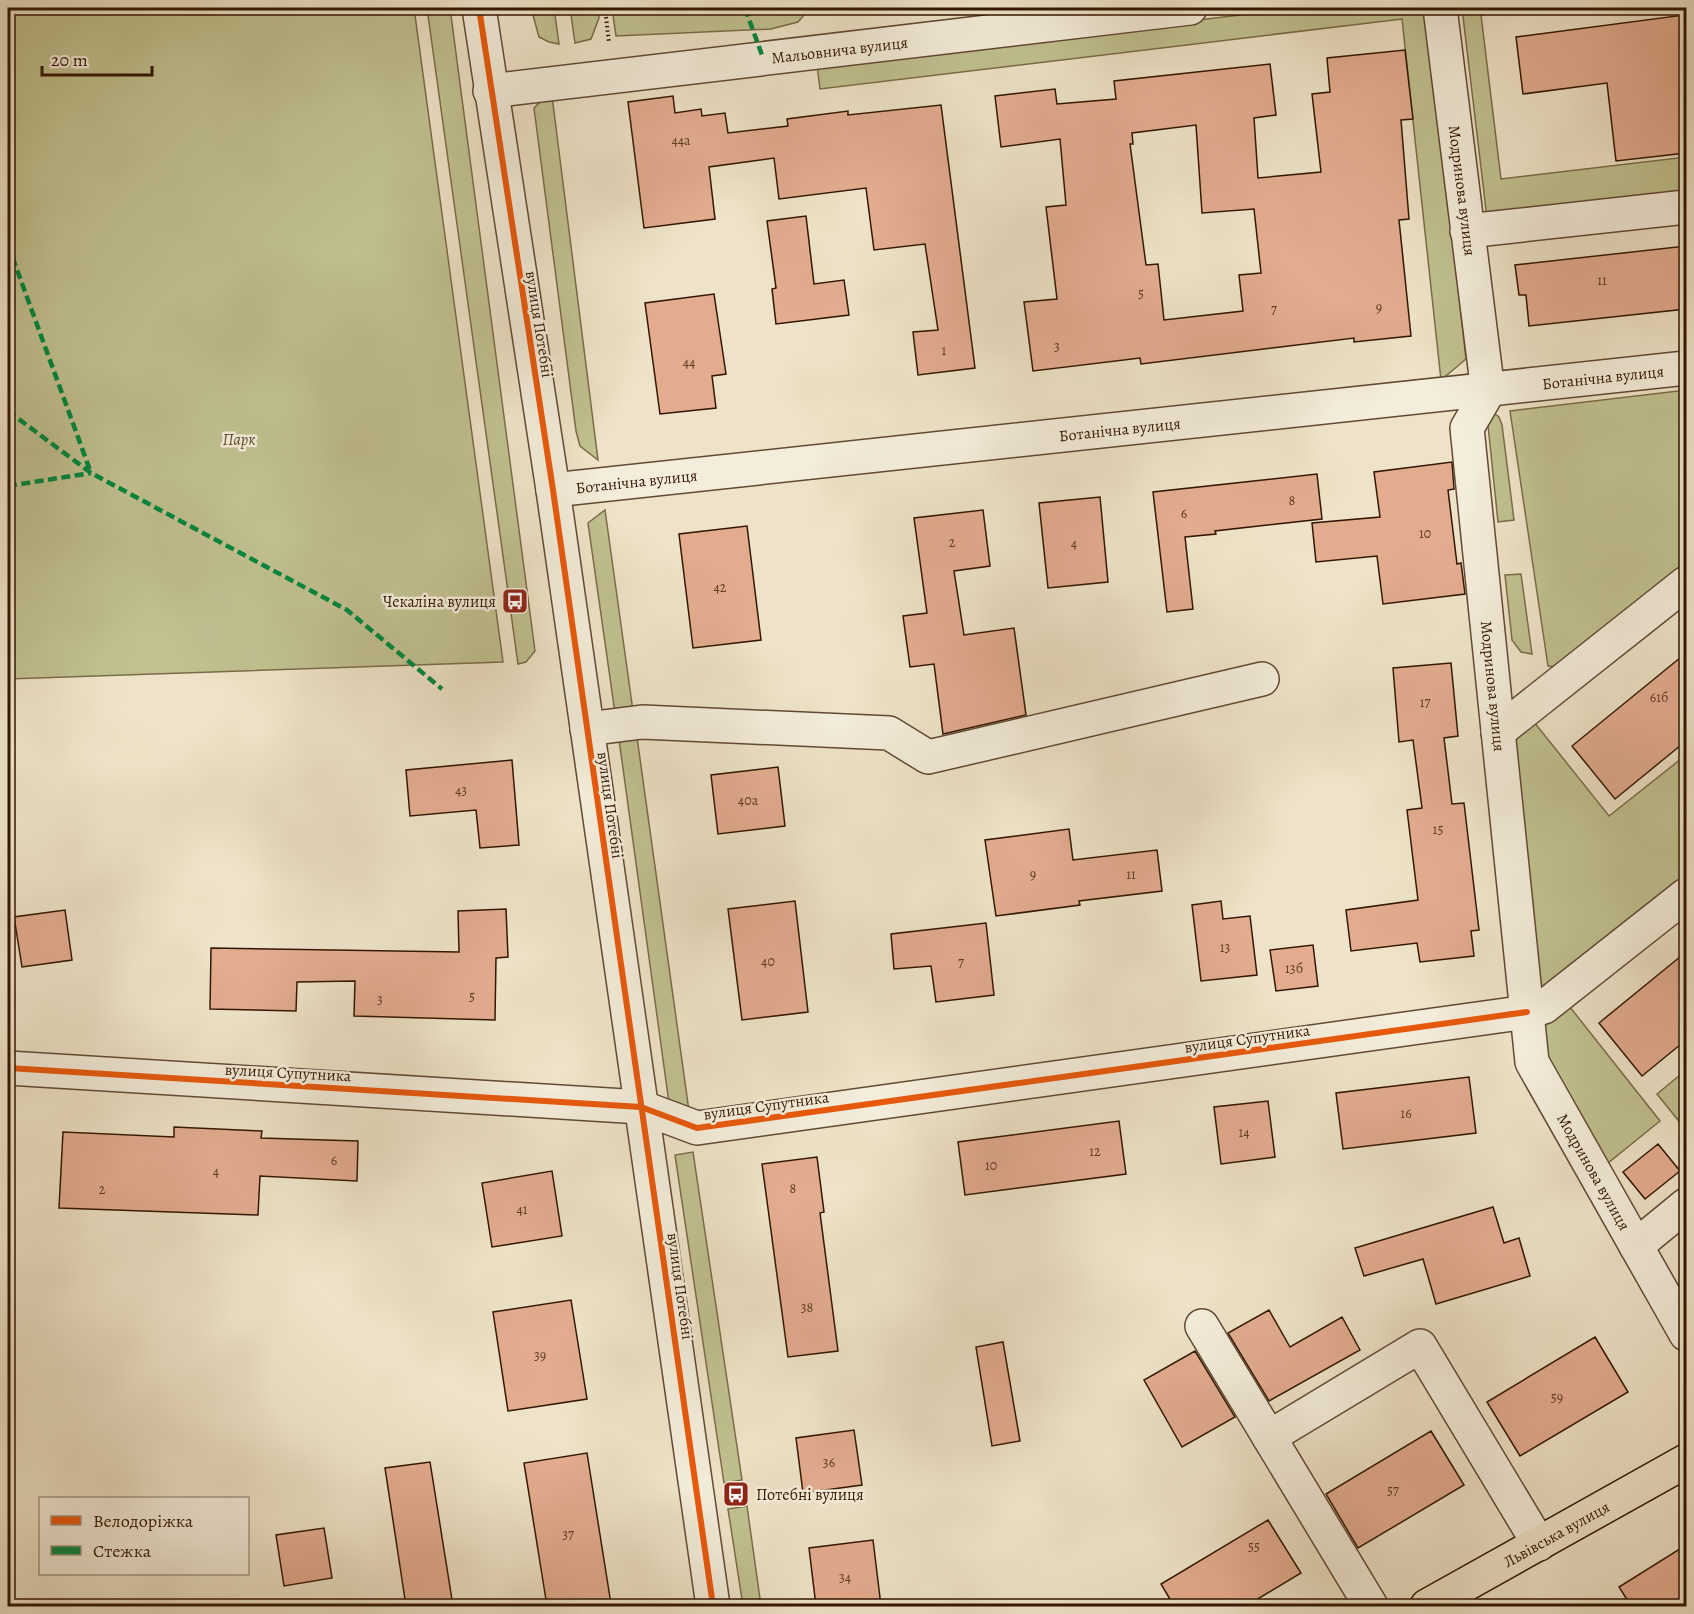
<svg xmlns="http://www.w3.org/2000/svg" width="1694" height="1614" viewBox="0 0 1694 1614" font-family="Alegreya,serif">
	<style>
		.green { fill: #c1c190; stroke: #7a6c48; stroke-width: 1.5 }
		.building { fill: #e3ac8f; stroke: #321601; stroke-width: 1.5; fill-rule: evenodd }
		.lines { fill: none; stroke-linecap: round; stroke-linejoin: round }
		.minor-casing { stroke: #614933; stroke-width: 36 }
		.major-casing { stroke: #321601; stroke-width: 36 }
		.path { stroke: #321601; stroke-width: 4; stroke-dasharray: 1.5 3; stroke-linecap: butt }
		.minor { stroke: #f4eddb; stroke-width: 33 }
		.major { stroke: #eee3c8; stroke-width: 33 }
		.quiet { stroke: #00873e; stroke-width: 4.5; stroke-dasharray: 9 4.5; stroke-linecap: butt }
		.cycleway-casing { stroke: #f4eddb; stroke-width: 10 }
		.cycleway { stroke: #e8590c; stroke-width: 6 }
		.labels { text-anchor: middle; stroke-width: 5; stroke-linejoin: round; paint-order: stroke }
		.number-label { font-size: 14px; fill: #5e3c24 }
		.street-label { font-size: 16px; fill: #321601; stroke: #f4eddb }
		.park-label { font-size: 16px; font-style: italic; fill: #5d492c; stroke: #f4eddb }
		.poi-label { font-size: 16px; fill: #321601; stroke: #f4eddb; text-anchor: end }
	</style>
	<rect width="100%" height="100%" fill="#eee3c8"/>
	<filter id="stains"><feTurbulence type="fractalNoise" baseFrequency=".00333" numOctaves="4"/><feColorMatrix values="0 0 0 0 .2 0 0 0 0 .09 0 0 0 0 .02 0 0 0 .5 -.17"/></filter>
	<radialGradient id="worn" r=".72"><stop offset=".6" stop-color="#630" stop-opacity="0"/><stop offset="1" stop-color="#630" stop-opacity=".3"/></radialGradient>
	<path class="green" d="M 8,8 L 414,8 L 503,662 L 8,679 Z
		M 427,8 L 450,8 L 535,651 L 526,662 L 518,664 Z
		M 531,8 L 554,8 L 559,44 L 549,42 L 539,37 Z
		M 570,8 L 598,8 L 599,18 L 591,39 L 575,43 Z
		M 612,8 L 810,8 L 798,22 L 771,29 L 616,36 Z
		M 1300,8 L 1427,8 L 1466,359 L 1441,380 L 1402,19 L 820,89 L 817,65 Z
		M 1462,8 L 1542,8 L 1481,15 L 1501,179 L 1686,157 L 1686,196 L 1487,218 Z
		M 552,96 L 598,460 L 580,446 L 576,431 L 534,108 L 542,100 Z
		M 1686,390 L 1686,569 L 1559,667 L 1548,666 L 1510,411 Z
		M 1491,411 L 1499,417 L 1502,425 L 1514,520 L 1498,522 L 1488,425 Z
		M 605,510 L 633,711 L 615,713 L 588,523 Z
		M 1521,574 L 1532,654 L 1521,652 L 1512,640 L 1505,575 Z
		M 1534,722 L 1609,816 L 1686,755 L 1686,881 L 1536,1000 L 1510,741 Z
		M 636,730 L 689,1111 L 669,1103 L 618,732 Z
		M 1566,1002 L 1660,1121 L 1603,1167 L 1542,1059 L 1539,1024 Z
		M 1686,1070 L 1686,1130 L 1657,1094 Z
		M 693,1152 L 742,1480 L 724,1483 L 675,1155 Z
		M 747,1506 L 761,1606 L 743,1606 L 728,1509 Z"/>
	<path class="building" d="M 1684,15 L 1686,77 L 1682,78 L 1686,113 L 1686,153 L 1616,161 L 1607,83 L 1523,94 L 1516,37 Z
		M 1405,50 L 1413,119 L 1401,120 L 1409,219 L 1399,220 L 1411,336 L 1354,342 L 1354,338 L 1141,364 L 1140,358 L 1033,371 L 1024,302 L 1057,299 L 1046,207 L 1066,205 L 1060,139 L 1001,147 L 995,96 L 1055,89 L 1057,104 L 1116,99 L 1114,81 L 1270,64 L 1276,115 L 1254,118 L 1258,178 L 1321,172 L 1312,94 L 1330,92 L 1327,58 ZM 1196,125 L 1202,213 L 1254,209 L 1261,273 L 1239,275 L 1243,311 L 1164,320 L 1158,264 L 1146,265 L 1130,144 L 1133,144 L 1132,133 Z
		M 673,96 L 675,113 L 701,109 L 702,116 L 725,113 L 728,133 L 788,126 L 787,119 L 848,111 L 848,115 L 941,105 L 975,368 L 918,375 L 913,332 L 938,330 L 925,244 L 874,250 L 866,188 L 779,199 L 774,158 L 709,167 L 715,219 L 644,228 L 628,102 Z
		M 806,216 L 814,284 L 844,280 L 849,315 L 776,324 L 772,289 L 776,288 L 767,221 Z
		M 1686,246 L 1686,309 L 1529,326 L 1526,295 L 1519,295 L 1515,265 Z
		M 714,294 L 726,374 L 712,376 L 716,408 L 660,414 L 645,303 Z
		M 1452,462 L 1454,489 L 1448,490 L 1457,564 L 1461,563 L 1465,594 L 1383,604 L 1377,556 L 1316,562 L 1312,523 L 1380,517 L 1374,472 Z
		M 1317,474 L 1322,519 L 1215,531 L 1216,534 L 1185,537 L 1193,609 L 1167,612 L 1153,492 Z
		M 1100,497 L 1108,582 L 1048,588 L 1039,503 Z
		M 983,510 L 990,566 L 954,571 L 964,635 L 1014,628 L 1026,715 L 943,734 L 934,664 L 910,667 L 903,616 L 927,613 L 914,518 Z
		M 747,526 L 761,640 L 693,648 L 679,534 Z
		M 1686,653 L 1686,741 L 1615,799 L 1572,746 Z
		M 1451,663 L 1458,736 L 1444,738 L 1452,804 L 1464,803 L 1479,930 L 1471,931 L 1474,956 L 1420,962 L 1417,943 L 1351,951 L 1346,910 L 1418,900 L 1407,810 L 1422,808 L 1413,740 L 1399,742 L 1393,668 Z
		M 512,760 L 519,845 L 480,848 L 476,810 L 410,816 L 406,770 Z
		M 778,767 L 785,826 L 718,834 L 711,775 Z
		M 1069,829 L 1073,860 L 1157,850 L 1162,891 L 1079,901 L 1080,905 L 996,916 L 985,840 Z
		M 795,901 L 808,1012 L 742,1020 L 728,909 Z
		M 1221,901 L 1223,919 L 1250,916 L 1257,975 L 1201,981 L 1192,905 Z
		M 506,909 L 508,957 L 496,958 L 495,1020 L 354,1016 L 355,981 L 297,982 L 296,1011 L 210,1009 L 211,948 L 459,952 L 458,911 Z
		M 65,910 L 72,960 L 22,967 L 14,917 Z
		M 986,923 L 994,995 L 936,1002 L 931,966 L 894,969 L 891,934 Z
		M 1313,945 L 1318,986 L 1276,991 L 1270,950 Z
		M 1686,952 L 1686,1040 L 1642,1076 L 1599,1023 Z
		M 1469,1077 L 1476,1133 L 1343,1149 L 1336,1093 Z
		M 1268,1101 L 1275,1157 L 1221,1164 L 1214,1107 Z
		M 1119,1121 L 1126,1174 L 965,1195 L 958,1142 Z
		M 174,1127 L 262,1131 L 261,1138 L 358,1141 L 357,1181 L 260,1176 L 258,1215 L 59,1208 L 63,1132 L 174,1137 Z
		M 1658,1144 L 1680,1171 L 1645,1199 L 1623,1172 Z
		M 817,1157 L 824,1212 L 820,1213 L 838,1351 L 788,1357 L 762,1164 Z
		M 552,1171 L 562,1236 L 492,1247 L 482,1183 Z
		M 1493,1207 L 1504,1243 L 1519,1238 L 1530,1276 L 1436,1304 L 1423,1259 L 1364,1276 L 1355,1248 Z
		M 571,1300 L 587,1399 L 508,1411 L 493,1312 Z
		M 1269,1310 L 1290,1347 L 1342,1317 L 1360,1350 L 1269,1401 L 1228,1333 Z
		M 1595,1337 L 1628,1392 L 1520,1456 L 1487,1402 Z
		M 1003,1342 L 1020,1441 L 992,1446 L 976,1347 Z
		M 1195,1351 L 1235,1417 L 1182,1447 L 1144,1380 Z
		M 854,1430 L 862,1485 L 803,1493 L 796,1438 Z
		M 1431,1431 L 1464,1485 L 1358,1548 L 1326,1494 Z
		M 587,1453 L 611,1604 L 547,1606 L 524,1463 Z
		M 430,1462 L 453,1606 L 406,1606 L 385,1468 Z
		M 1268,1520 L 1301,1573 L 1246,1606 L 1174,1606 L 1161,1584 Z
		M 324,1528 L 332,1578 L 284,1586 L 276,1535 Z
		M 873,1540 L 881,1606 L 816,1606 L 809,1548 Z
		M 1686,1545 L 1686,1606 L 1631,1606 L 1619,1587 Z"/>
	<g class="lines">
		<defs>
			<g id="minor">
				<path d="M 479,8 L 553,490 L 713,1606"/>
				<path id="s1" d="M 1440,8 L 1488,392 L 1467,428 L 1532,1062 L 1686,1334"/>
				<path id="s2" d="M 490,91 L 1190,8"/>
				<path d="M 1467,231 L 1686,207"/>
				<path id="s3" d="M 553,490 L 1686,368"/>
				<path d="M 587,729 L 642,722 L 889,733 L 928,757 L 1262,679"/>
				<path d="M 1498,732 L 1686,583"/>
				<path d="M 8,1068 L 641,1107 L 697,1128 L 1527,1012 L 1544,1007 L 1686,895"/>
				<path d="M 1636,1246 L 1686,1205"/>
				<path d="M 1202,1326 L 1371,1606"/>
				<path d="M 1269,1437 L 1420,1346 L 1539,1544"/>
			</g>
			<g id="major">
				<path id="s4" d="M 1427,1606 L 1686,1461"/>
			</g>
		</defs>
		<use href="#minor" class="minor-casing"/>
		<use href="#major" class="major-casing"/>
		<path class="path" d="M 605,8 L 609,43"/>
		<use href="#minor" class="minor"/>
		<use href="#major" class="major"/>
		<path class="quiet" d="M 745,8 L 763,58
			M 8,245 L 91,473
			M 8,411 L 91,473 L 347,610 L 442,689
			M 8,486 L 91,473"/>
		<defs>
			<path id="cycleway" d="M 479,8 L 553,490 L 713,1606
				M 8,1068 L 641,1107 L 697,1128 L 1527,1012"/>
		</defs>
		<use href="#cycleway" class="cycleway-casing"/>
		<use href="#cycleway" class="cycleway"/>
	</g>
	<defs>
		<symbol id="bus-square" viewBox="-11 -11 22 22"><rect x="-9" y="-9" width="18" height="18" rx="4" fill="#8f2418" stroke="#f4eddb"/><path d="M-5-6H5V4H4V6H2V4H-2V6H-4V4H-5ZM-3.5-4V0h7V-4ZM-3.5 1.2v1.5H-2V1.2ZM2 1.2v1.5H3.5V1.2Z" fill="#fff"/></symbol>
	</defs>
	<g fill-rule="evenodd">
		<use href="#bus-square" x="500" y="586" width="30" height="30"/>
		<use href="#bus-square" x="721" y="1479" width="30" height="30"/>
	</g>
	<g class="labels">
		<g class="number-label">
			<text x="681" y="145">44а</text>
			<text x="1602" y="285">11</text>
			<text x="1141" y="298">5</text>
			<text x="1379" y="312">9</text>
			<text x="1274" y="314">7</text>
			<text x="1057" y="351">3</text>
			<text x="944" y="355">1</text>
			<text x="689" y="367">44</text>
			<text x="1292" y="505">8</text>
			<text x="1184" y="518">6</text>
			<text x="1425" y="538">10</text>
			<text x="952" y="547">2</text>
			<text x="1074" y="548">4</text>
			<text x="720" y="592">42</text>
			<text x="1659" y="702">61б</text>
			<text x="1425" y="707">17</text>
			<text x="461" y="795">43</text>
			<text x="748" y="805">40а</text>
			<text x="1438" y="834">15</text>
			<text x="1033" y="879">9</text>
			<text x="1131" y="879">11</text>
			<text x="1225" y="952">13</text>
			<text x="768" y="966">40</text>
			<text x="961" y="967">7</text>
			<text x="1294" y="973">13б</text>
			<text x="472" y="1001">5</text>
			<text x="380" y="1004">3</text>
			<text x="1406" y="1118">16</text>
			<text x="1244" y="1137">14</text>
			<text x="1095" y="1156">12</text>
			<text x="334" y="1165">6</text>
			<text x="991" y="1170">10</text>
			<text x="216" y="1176">4</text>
			<text x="793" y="1193">8</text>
			<text x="102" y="1194">2</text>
			<text x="522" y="1214">41</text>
			<text x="807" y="1312">38</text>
			<text x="540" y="1360">39</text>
			<text x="1557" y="1402">59</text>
			<text x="829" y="1467">36</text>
			<text x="1393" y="1495">57</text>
			<text x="568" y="1539">37</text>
			<text x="1254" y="1551">55</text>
			<text x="845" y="1582">34</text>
		</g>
		<g class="street-label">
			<text dy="6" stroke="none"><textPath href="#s2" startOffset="352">Мальовнича вулиця</textPath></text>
			<text dy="6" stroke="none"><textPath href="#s1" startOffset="184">Модринова вулиця</textPath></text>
			<text transform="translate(540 324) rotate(81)" y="6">вулиця Потебні</text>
			<text dy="6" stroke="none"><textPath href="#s3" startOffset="1056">Ботанічна вулиця</textPath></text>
			<text dy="6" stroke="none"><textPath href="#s3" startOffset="570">Ботанічна вулиця</textPath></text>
			<text dy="6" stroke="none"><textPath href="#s3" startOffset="84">Ботанічна вулиця</textPath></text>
			<text dy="6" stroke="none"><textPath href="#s1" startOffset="688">Модринова вулиця</textPath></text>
			<text transform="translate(611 805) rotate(82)" y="6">вулиця Потебні</text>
			<text transform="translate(1247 1038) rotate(-8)" y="6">вулиця Супутника</text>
			<text transform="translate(288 1072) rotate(3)" y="6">вулиця Супутника</text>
			<text transform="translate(766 1105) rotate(-8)" y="6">вулиця Супутника</text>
			<text dy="6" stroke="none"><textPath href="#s1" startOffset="1192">Модринова вулиця</textPath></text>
			<text transform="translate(681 1286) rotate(82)" y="6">вулиця Потебні</text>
			<text dy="6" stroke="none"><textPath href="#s4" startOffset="148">Львівська вулиця</textPath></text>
		</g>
		<g class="park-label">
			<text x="239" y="445">Парк</text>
		</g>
		<g class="poi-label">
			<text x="496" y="607">Чекаліна вулиця</text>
			<text x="756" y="1500" text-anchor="start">Потебні вулиця</text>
		</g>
	</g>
	<rect width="1694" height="1614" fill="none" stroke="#eee3c8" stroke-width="30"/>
	<rect x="9" y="9" width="1676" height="1596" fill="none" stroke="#321601" stroke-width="3"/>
	<rect x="15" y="15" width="1664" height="1584" fill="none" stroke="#321601" stroke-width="1.5"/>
	<rect x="39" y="1497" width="210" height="78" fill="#f4eddb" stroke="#a69784" stroke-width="1.5"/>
	<rect x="51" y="1516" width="30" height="9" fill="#e8590c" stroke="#a69784" stroke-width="1.5"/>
	<text x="93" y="1527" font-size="18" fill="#321601">Велодоріжка</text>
	<rect x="51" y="1546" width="30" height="9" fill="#00873e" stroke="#a69784" stroke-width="1.5"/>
	<text x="93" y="1557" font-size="18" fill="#321601">Стежка</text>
	<path d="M42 66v9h110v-9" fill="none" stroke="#321601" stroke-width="3"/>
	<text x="51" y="66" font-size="18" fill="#321601" stroke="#f4eddb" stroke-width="4.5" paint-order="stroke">20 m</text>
	<rect width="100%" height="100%" filter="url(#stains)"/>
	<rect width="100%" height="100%" fill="url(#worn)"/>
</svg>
